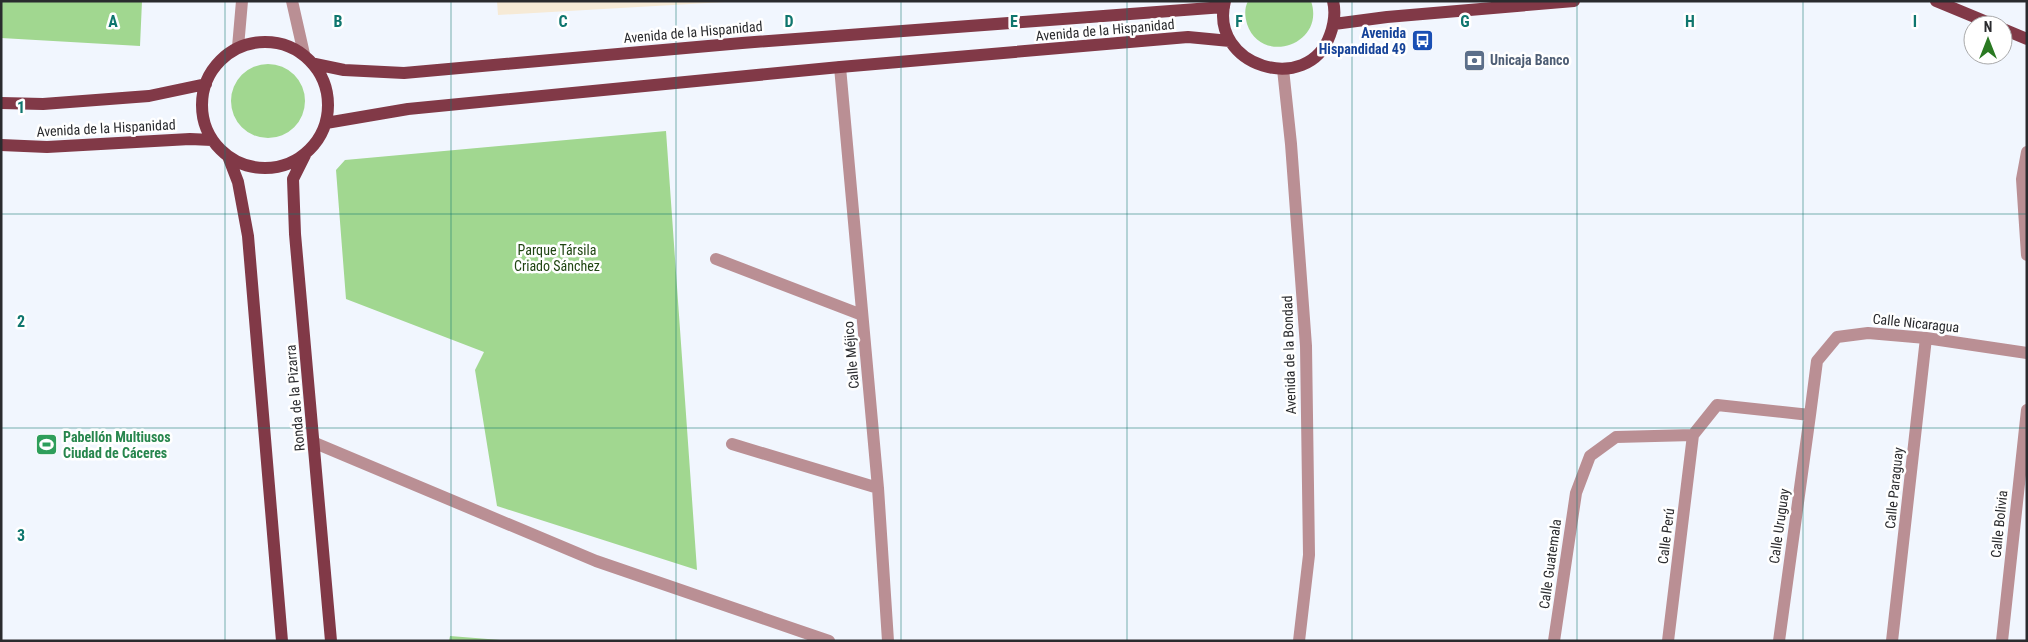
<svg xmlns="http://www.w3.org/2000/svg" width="2028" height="642" viewBox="0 0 2028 642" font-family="'Roboto Condensed',sans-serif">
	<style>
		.education { fill: #f6ead6 }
		.green { fill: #a1d790 }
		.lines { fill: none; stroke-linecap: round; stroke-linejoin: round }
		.minor { stroke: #ba8f94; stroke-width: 12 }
		.major { stroke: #813947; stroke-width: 12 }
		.grid { fill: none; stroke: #0f766e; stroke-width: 1; stroke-opacity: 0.55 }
		.labels { text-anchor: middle; stroke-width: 5; stroke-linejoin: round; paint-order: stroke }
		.street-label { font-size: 14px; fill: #2a2b2e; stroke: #fff }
		.transit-label { font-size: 14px; font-weight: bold; fill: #164399; stroke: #fff; text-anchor: end }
		.service-label { font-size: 14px; font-weight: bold; fill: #4e5e75; stroke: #fff; text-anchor: start }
		.park-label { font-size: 14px; fill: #204512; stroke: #fff }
		.leisure-label { font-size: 14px; font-weight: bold; fill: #27864d; stroke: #fff; text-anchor: start }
		.grid-label { font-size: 16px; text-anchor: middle; font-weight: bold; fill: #0f766e; stroke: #fff; stroke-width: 5; stroke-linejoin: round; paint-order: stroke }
	</style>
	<rect width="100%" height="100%" fill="#f1f6fe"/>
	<path class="education" d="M 497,1 L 742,1 L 498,15 Z"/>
	<path class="green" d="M 2,1 L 142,1 L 140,46 L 1,38 Z
		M 1248,1 L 1311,1 C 1326,45 1261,66 1247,24 C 1245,16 1244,9 1248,1 Z
		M231 101a37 37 0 1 1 74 0a37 37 0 1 1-74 0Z
		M 666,131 L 697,570 L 497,506 L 475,370 L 484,352 L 346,299 L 336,170 L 345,160 Z
		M 450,636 L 514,641 L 449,641 Z"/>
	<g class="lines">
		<path class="minor" d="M 292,1 L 304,54
			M 238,47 L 242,1
			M 840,67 L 878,488 L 888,641
			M 1283,69 L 1291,144 L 1306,346 L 1309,555 L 1299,641
			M 2027,152 L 2022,179 L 2027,255
			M 716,259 L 862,315
			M 315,443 L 596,561 L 829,641
			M 732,444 L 878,488
			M 1554,641 L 1576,493 L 1590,456 L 1616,437 L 1693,435 L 1717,405 L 1810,415 L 1817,361 L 1837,337 L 1868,333 L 1926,338 L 2027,353
			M 1668,641 L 1693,435
			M 1779,641 L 1810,415
			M 1892,641 L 1926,338
			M 2002,641 L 2027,410"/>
		<path class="major" d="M 1225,1 C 1208,66 1308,97 1330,35 C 1334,24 1336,13 1333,1
			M 1936,1 L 1994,25
			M 1334,24 L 1387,17 L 1574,1
			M 2003,29 L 2027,39
			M202 105a63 63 0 1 1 126 0a63 63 0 1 1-126 0Z
			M 315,64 L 344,70 L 404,73 L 742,43 L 1224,7
			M 1,103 L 43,104 L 149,96 L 206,84
			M 326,123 L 408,109 L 840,67 L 1188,37 L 1230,41
			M 1,145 L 47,147 L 190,139 L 212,140
			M 305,155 L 293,179 L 295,234 L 331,641
			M 228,156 L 238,182 L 248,236 L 282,641"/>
	</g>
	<path class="grid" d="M 225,1 L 225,641M 451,1 L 451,641M 676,1 L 676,641M 901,1 L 901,641M 1127,1 L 1127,641M 1352,1 L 1352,641M 1577,1 L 1577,641M 1803,1 L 1803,641M 1,214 L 2027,214M 1,428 L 2027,428"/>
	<defs>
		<symbol id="bus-square" viewBox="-11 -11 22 22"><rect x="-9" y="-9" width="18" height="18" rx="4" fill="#1a4fb4" stroke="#fff"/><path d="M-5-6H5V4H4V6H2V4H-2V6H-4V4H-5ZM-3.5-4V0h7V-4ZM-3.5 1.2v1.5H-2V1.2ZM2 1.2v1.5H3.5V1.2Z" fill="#fff"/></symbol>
		<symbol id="bank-square" viewBox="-11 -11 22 22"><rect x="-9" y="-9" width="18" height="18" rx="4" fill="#5c6f8a" stroke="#fff"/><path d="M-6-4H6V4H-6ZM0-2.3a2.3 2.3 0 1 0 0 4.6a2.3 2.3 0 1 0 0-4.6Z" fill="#fff"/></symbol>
		<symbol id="stadium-square" viewBox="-11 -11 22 22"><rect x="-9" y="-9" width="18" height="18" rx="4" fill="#2e9e5b" stroke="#fff"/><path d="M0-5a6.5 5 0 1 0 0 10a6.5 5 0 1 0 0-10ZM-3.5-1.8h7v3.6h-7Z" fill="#fff"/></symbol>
	</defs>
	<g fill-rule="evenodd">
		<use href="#bus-square" x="1410" y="28" width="25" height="25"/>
		<use href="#bank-square" x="1462" y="48" width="25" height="25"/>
		<use href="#stadium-square" x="34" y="432" width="25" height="25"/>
	</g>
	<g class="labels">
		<g class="street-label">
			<text transform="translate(1105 30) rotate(-5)" y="5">Avenida de la Hispanidad</text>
			<text transform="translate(693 32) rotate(-5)" y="5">Avenida de la Hispanidad</text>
			<text transform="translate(106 128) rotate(-3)" y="5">Avenida de la Hispanidad</text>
			<text transform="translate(1916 323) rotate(6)" y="5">Calle Nicaragua</text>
			<text transform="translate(851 355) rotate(-95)" y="5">Calle Méjico</text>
			<text transform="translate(1289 355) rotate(-92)" y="5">Avenida de la Bondad</text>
			<text transform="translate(295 398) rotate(-95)" y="5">Ronda de la Pizarra</text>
			<text transform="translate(1894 488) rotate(-84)" y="5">Calle Paraguay</text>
			<text transform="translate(1999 524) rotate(-84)" y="5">Calle Bolivia</text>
			<text transform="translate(1779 526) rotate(-82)" y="5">Calle Uruguay</text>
			<text transform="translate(1666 536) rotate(-83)" y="5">Calle Perú</text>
			<text transform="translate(1550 564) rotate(-82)" y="5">Calle Guatemala</text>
		</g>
		<g class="transit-label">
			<text x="1406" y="38">Avenida<tspan x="1406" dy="16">Hispandidad 49</tspan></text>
		</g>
		<g class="service-label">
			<text x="1490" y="65">Unicaja Banco</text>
		</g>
		<g class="park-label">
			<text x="557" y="255">Parque Társila<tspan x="557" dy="16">Criado Sánchez</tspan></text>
		</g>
		<g class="leisure-label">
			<text x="63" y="442">Pabellón Multiusos<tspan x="63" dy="16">Ciudad de Cáceres</tspan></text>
		</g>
	</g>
	<g class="grid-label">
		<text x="113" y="27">A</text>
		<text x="338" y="27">B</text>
		<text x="563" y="27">C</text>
		<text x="789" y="27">D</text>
		<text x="1014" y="27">E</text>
		<text x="1239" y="27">F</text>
		<text x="1465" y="27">G</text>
		<text x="1690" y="27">H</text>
		<text x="1915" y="27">I</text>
		<text x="21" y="113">1</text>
		<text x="21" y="327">2</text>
		<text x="21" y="541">3</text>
	</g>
	<rect width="2028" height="642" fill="none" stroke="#2a2b2e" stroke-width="5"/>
	<g transform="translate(1988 40)"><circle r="24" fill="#ffffff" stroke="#aaaaab"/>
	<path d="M0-4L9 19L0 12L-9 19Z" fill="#2a7922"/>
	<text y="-8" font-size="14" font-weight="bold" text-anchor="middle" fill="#2a2b2e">N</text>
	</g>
</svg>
